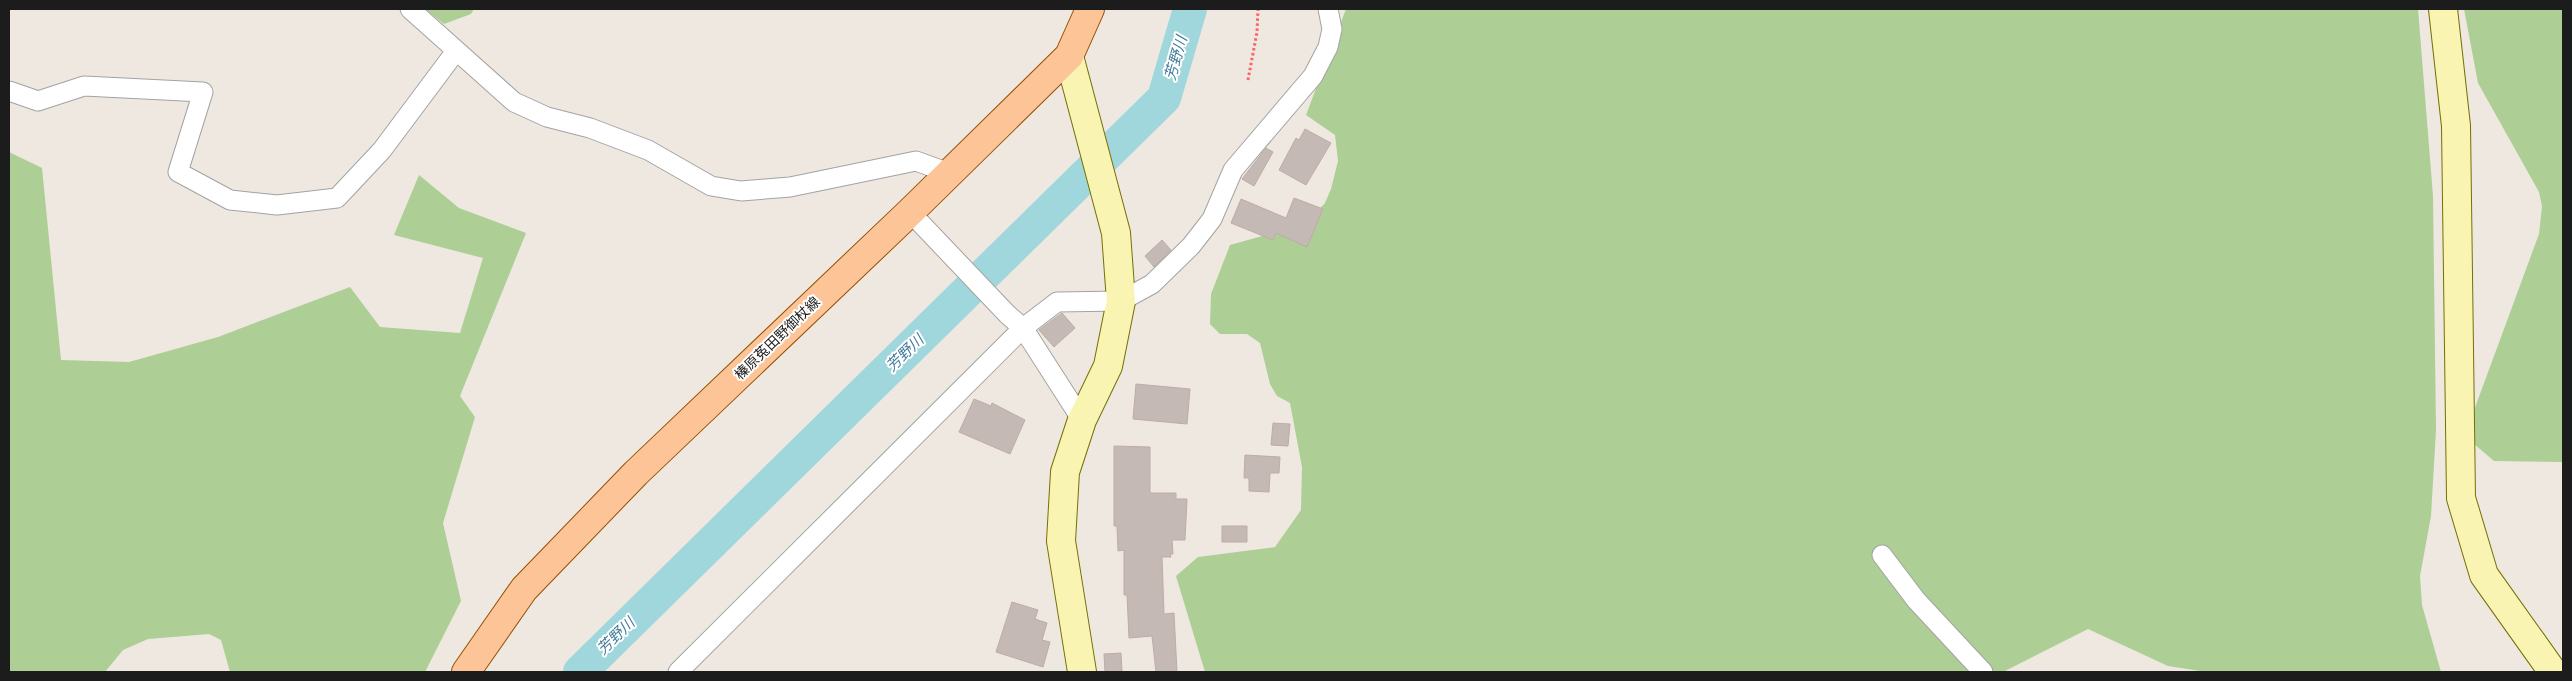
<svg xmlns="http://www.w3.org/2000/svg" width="2572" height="681" viewBox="0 0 2572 681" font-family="'Public Sans','Noto Sans JP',sans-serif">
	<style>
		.forest { fill: #adce95 }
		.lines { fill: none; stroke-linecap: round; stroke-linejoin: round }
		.river { stroke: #a0d7dc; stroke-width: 34 }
		.building { fill: #c5b9b5; stroke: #bfaca3 }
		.street-casing { stroke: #a3a3a3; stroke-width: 21 }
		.secondary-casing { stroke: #737003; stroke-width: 30 }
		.primary-casing { stroke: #945000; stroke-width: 30 }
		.path { stroke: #fc6468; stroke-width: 3; stroke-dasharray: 2.5 2.5; stroke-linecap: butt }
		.street { stroke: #fff; stroke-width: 19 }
		.secondary { stroke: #faf4b3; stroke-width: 28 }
		.primary { stroke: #fdc497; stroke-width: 28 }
		.labels { text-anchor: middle; stroke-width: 4; stroke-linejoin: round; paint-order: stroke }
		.street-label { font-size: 14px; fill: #1c1c1c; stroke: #fff }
		.water-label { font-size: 15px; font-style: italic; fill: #427b9c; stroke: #fff }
	</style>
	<rect width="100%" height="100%" fill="#eee8e1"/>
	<path class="forest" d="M 425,9 L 474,9 L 471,14 L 444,24 Z
		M 1346,9 L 2418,9 L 2433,196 L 2436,430 L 2431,516 L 2420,576 L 2422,605 L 2441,672 L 2207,672 L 2168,666 L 2088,629 L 2003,672 L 1205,672 L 1176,576 L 1198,557 L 1275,547 L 1301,510 L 1302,467 L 1290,403 L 1277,396 L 1270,384 L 1260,343 L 1247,334 L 1220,334 L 1210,324 L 1211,294 L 1230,245 L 1305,224 L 1325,203 L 1331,189 L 1338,161 L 1335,135 L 1306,115 Z
		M 2464,9 L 2563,9 L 2563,462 L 2494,461 L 2473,443 L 2473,413 L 2539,234 L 2542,206 L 2539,192 L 2478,83 Z
		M 9,152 L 42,168 L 61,360 L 129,362 L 218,337 L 350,287 L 380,327 L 460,333 L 483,258 L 394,235 L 419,175 L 459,208 L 526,233 L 460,396 L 475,417 L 443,523 L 461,601 L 425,672 L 230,672 L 221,640 L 209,634 L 148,639 L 123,650 L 105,672 L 9,672 Z"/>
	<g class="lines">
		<path class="river" d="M 580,672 L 1164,98 L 1190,9"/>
	</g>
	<path class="building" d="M 1305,129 L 1331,143 L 1306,185 L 1279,170 L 1296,138 L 1299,140 Z
		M 1266,148 L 1273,152 L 1254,186 L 1242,179 Z
		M 1294,198 L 1323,209 L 1307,247 L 1276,233 L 1273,240 L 1231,223 L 1241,199 L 1286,218 Z
		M 1162,240 L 1171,250 L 1154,267 L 1145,256 Z
		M 1062,313 L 1075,328 L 1054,347 L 1039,330 Z
		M 1136,384 L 1190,389 L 1187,424 L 1133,419 Z
		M 974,399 L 991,406 L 992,403 L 1025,420 L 1010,454 L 959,432 Z
		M 1273,423 L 1290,424 L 1288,446 L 1271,445 Z
		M 1114,446 L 1150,447 L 1150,493 L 1176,493 L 1176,499 L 1187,499 L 1185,540 L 1172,540 L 1173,554 L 1170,554 L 1171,557 L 1162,557 L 1164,614 L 1174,613 L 1177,672 L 1156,672 L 1152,636 L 1129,638 L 1127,595 L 1124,595 L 1124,550 L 1118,551 L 1117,526 L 1114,526 Z
		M 1245,455 L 1280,457 L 1279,473 L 1270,473 L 1269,492 L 1249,491 L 1249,478 L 1244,478 Z
		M 1222,526 L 1247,526 L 1247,542 L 1222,542 Z
		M 1012,602 L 1038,610 L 1035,619 L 1047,623 L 1042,640 L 1050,642 L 1043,667 L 996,652 Z
		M 1121,653 L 1122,672 L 1105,672 L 1104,654 Z"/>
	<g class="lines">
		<defs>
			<path id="street" d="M 410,9 L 514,102 L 547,117 L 590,128 L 648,150 L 711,186 L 741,191 L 790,187 L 916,161 L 949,173
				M 9,91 L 38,101 L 84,86 L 203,92 L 178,172 L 230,200 L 277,205 L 337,198 L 382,150 L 456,51
				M 910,212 L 1007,314 L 1023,328 L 1082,420
				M 1882,555 L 1916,600 L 1983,672
				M 678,672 L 1023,328 L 1057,302 L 1121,301 L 1152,284 L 1191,246 L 1212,219 L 1233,170 L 1313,76 L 1328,47 L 1332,29 L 1328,9"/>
			<path id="secondary" d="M 2443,9 L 2456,126 L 2461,498 L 2484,575 L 2553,672
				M 1069,56 L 1116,233 L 1121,301 L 1108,366 L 1082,420 L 1065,472 L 1061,541 L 1082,672"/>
			<path id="primary" d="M 466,672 L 524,589 L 636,473 L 910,212 L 1069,56 L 1090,9"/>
		</defs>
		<use href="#street" class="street-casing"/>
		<use href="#secondary" class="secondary-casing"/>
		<use href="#primary" class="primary-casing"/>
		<path class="path" d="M 1248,80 L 1257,32 L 1258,9"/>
		<use href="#street" class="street"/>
		<use href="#secondary" class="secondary"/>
		<use href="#primary" class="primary"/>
	</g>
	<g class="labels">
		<g class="street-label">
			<text transform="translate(777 338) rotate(-44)" y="5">榛原菟田野御杖線</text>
		</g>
		<g class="water-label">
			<text transform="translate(1176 58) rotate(-74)" y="5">芳野川</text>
			<text transform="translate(905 353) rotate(-44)" y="5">芳野川</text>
			<text transform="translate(616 636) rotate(-44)" y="5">芳野川</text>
		</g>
	</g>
	<rect width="2572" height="681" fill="none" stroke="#1c1c1c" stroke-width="20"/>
</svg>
